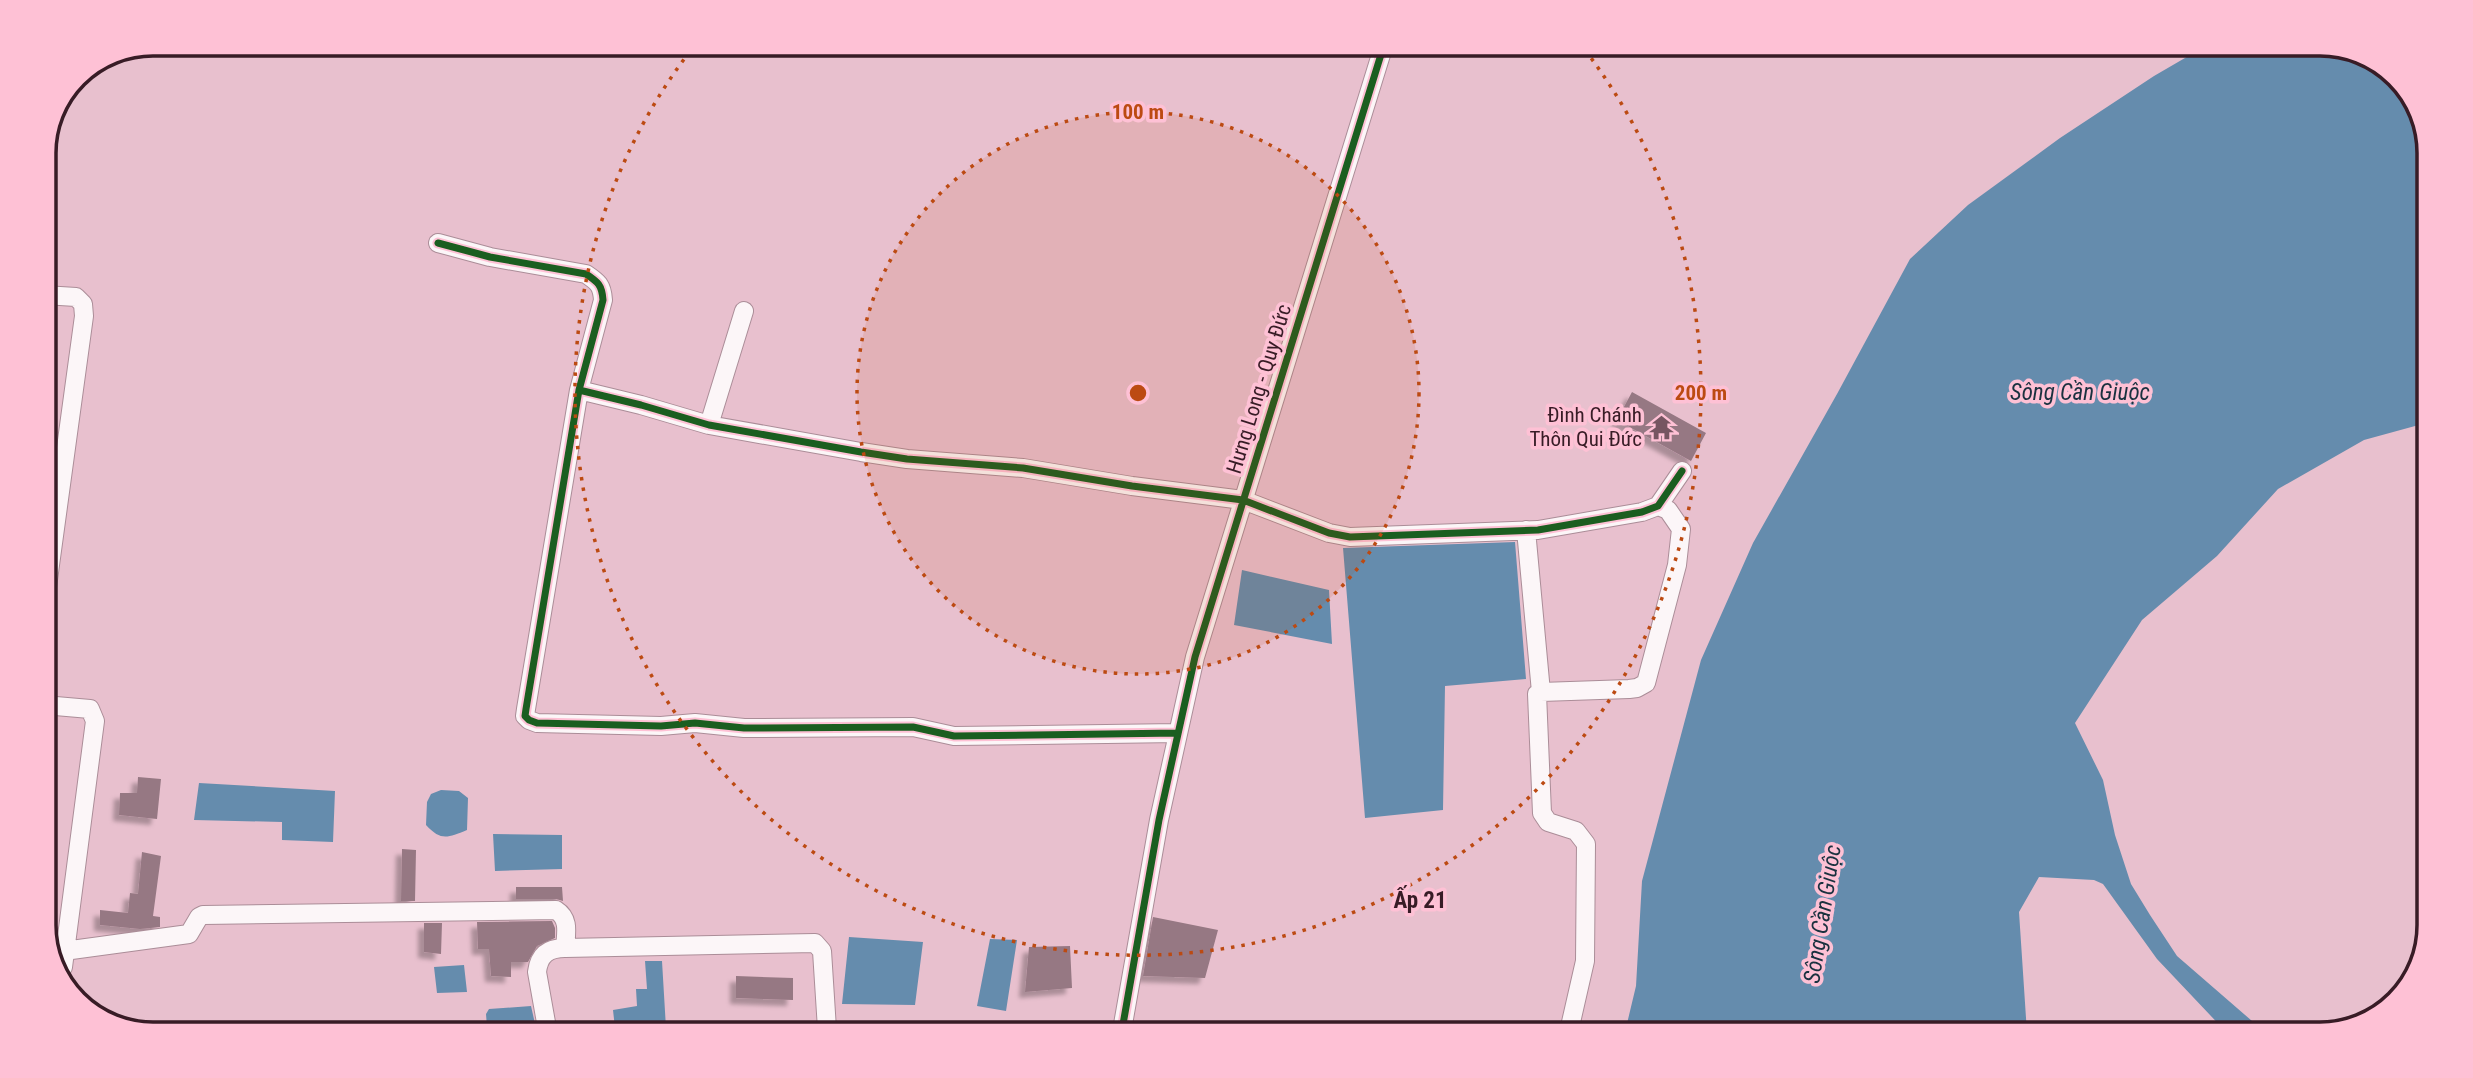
<svg xmlns="http://www.w3.org/2000/svg" width="2473" height="1078" viewBox="0 0 2473 1078" font-family="'Roboto Condensed',sans-serif">
	<style>
		.water { fill: #658cad }
		.building { fill: #967883; filter: url(#shadow) }
		.lines { fill: none; stroke-linecap: round; stroke-linejoin: round }
		.minor-casing { stroke: #ab8d98; stroke-width: 20 }
		.minor { stroke: #fcf6f8; stroke-width: 18 }
		.cycleway-casing { stroke: #fec1d5; stroke-width: 11 }
		.cycleway { stroke: #1b5e20; stroke-width: 7 }
		.ring { fill: none; stroke: #bc4a12; stroke-width: 3.5; stroke-dasharray: 3.5 7 }
		.labels { text-anchor: middle; stroke-width: 7; stroke-linejoin: round; paint-order: stroke }
		.street-label { font-size: 21px; fill: #381c26; stroke: #fec1d5 }
		.poi-label { font-size: 21px; fill: #381c26; stroke: #fec1d5; text-anchor: end }
		.water-label { font-size: 23px; font-style: italic; fill: #1a313f; stroke: #fec1d5 }
		.neighbourhood-label { font-size: 23px; font-weight: bold; fill: #381c26; stroke: #fec1d5 }
		.rim { fill: none; stroke: #381c26; stroke-width: 3.5 }
		.centre { fill: #bc4a12; stroke: #fec1d5; stroke-width: 3.5 }
		.ring-label { font-size: 21px; text-anchor: middle; font-weight: bold; fill: #bc4a12; stroke: #fec1d5; stroke-width: 7; stroke-linejoin: round; paint-order: stroke }
	</style>
	<defs>
		<filter id="shadow"><feDropShadow dx="-6" dy="6" stdDeviation="2" flood-color="#0004"/></filter>
	</defs>
	<rect width="100%" height="100%" fill="#e8c0ce"/>
	<path class="water" d="M 2197,51 L 2362,52 L 2407,87 L 2429,146 L 2426,423 L 2364,440 L 2278,489 L 2217,556 L 2142,620 L 2075,723 L 2103,780 L 2115,835 L 2131,884 L 2150,915 L 2177,956 L 2267,1034 L 2228,1034 L 2157,959 L 2103,884 L 2094,880 L 2039,877 L 2019,912 L 2027,1033 L 1625,1032 L 1636,986 L 1642,881 L 1701,660 L 1753,543 L 1837,394 L 1910,259 L 1968,205 L 2060,138 L 2154,76 Z
		M 1515,542 L 1526,679 L 1445,686 L 1443,810 L 1365,818 L 1343,548 Z
		M 1242,570 L 1329,590 L 1332,644 L 1234,625 Z
		M 199,783 L 335,791 L 333,842 L 282,840 L 282,822 L 194,820 Z
		M 441,790 L 459,791 L 468,798 L 467,830 C 447,838 441,841 426,825 L 427,802 L 431,794 Z
		M 493,834 L 562,835 L 562,869 L 495,871 Z
		M 849,937 L 923,942 L 915,1005 L 842,1004 Z
		M 990,939 L 1017,940 L 1006,1011 L 977,1006 Z
		M 645,961 L 662,961 L 666,1028 L 615,1028 L 613,1010 L 637,1006 L 636,989 L 647,989 Z
		M 464,965 L 467,992 L 437,993 L 434,967 Z
		M 531,1006 L 536,1028 L 487,1027 L 486,1014 L 489,1009 Z"/>
	<path class="building" d="M 1632,392 L 1706,433 L 1691,461 L 1617,420 Z
		M 138,777 L 161,779 L 157,819 L 119,815 L 120,793 L 137,793 Z
		M 402,849 L 416,850 L 415,901 L 401,901 Z
		M 142,852 L 161,856 L 153,916 L 160,917 L 160,927 L 140,929 L 100,925 L 100,910 L 128,913 L 130,893 L 138,894 Z
		M 516,887 L 562,887 L 563,901 L 556,899 L 516,899 Z
		M 1153,917 L 1218,930 L 1205,978 L 1143,976 Z
		M 477,922 L 552,921 L 555,928 L 555,938 L 537,946 L 528,962 L 511,962 L 511,977 L 491,976 L 489,949 L 478,949 Z
		M 424,923 L 442,923 L 441,954 L 424,952 Z
		M 1070,946 L 1072,988 L 1025,992 L 1029,947 Z
		M 736,976 L 793,978 L 793,1000 L 736,998 Z"/>
	<g class="lines">
		<defs>
			<path id="minor" d="M 438,243 L 490,257 L 586,274 C 598,282 602,285 603,300 L 579,390 L 641,405 L 709,425 L 861,452 L 907,459 L 1023,468 L 1132,486 L 1243,500 L 1329,533 L 1350,537 L 1538,530 L 1642,512 L 1658,506 L 1682,471
				M 44,295 L 76,297 L 83,304 L 84,316 L 44,609
				M 579,390 L 526,709 L 525,716 L 529,720 L 537,723 L 661,726 L 695,723 L 744,728 L 913,727 L 954,736 L 1178,733
				M 709,425 L 744,311
				M 1526,530 L 1541,692
				M 44,705 L 90,709 L 95,721 L 63,967 L 59,972
				M 64,951 L 189,934 L 199,917 L 203,915 L 556,910 C 570,919 566,933 565,948 L 815,943 L 822,951 L 827,1029
				M 547,1028 L 537,972 C 539,955 548,948 565,948
				M 1122,1030 L 1159,820 L 1195,657 L 1383,48
				M 1569,1031 L 1585,961 L 1586,844 L 1576,831 L 1548,822 L 1542,813 L 1537,694 L 1541,692 L 1629,689 L 1637,688 L 1646,683 L 1677,565 L 1681,529 L 1668,510 L 1658,506"/>
		</defs>
		<use href="#minor" class="minor-casing"/>
		<use href="#minor" class="minor"/>
		<defs>
			<path id="cycleway" d="M 438,243 L 490,257 L 586,274 C 598,282 602,285 603,300 L 579,390 L 641,405 L 709,425 L 861,452 L 907,459 L 1023,468 L 1132,486 L 1243,500 L 1329,533 L 1350,537 L 1538,530 L 1642,512 L 1658,506 L 1682,471
				M 579,390 L 526,709 L 525,716 L 529,720 L 537,723 L 661,726 L 695,723 L 744,728 L 913,727 L 954,736 L 1178,733
				M 1122,1030 L 1159,820 L 1195,657 L 1383,48"/>
		</defs>
		<use href="#cycleway" class="cycleway-casing"/>
		<use href="#cycleway" class="cycleway"/>
	</g>
	<circle cx="1138" cy="393" r="281" fill="#bc4a12" fill-opacity=".12"/>
	<g class="ring">
		<circle cx="1138" cy="393" r="281"/>
		<path d="M1585 50A563 563 0 1 1 694 46"/>
	</g>
	<defs>
		<symbol id="temple-bare" viewBox="-9 -9 18 18"><path d="M0-6L5-2H3V0L6.5 2.5H4V6H1.5V3h-3V6H-4V2.5H-6.5L-3 0V-2H-5Z" fill="#765561" stroke="#fec1d5" stroke-width="2.5" paint-order="stroke"/></symbol>
	</defs>
	<g fill-rule="evenodd">
		<use href="#temple-bare" x="1644" y="410" width="35" height="35"/>
	</g>
	<g class="labels">
		<g class="street-label">
			<text transform="translate(1259 389) rotate(-73)" y="7">Hưng Long - Quy Đức</text>
		</g>
		<g class="poi-label">
			<text x="1642" y="422">Đình Chánh<tspan x="1642" dy="24">Thôn Qui Đức</tspan></text>
		</g>
		<g class="water-label">
			<text x="2080" y="400">Sông Cần Giuộc</text>
			<text transform="translate(1822 914) rotate(-81)" y="8">Sông Cần Giuộc</text>
		</g>
		<g class="neighbourhood-label">
			<text x="1420" y="908">Ấp 21</text>
		</g>
	</g>
	<path d="M0 0H2473V1078H0ZM153 56H2320A97 97 0 0 1 2417 153V925A97 97 0 0 1 2320 1022H153A97 97 0 0 1 56 925V153A97 97 0 0 1 153 56Z" fill="#fec1d5" fill-rule="evenodd"/>
	<path class="rim" d="M153 56H2320A97 97 0 0 1 2417 153V925A97 97 0 0 1 2320 1022H153A97 97 0 0 1 56 925V153A97 97 0 0 1 153 56Z"/>
	<circle cx="1138" cy="393" r="10" class="centre"/>
	<g class="ring-label">
		<text x="1138" y="119">100 m</text>
		<text x="1701" y="400">200 m</text>
	</g>
</svg>
